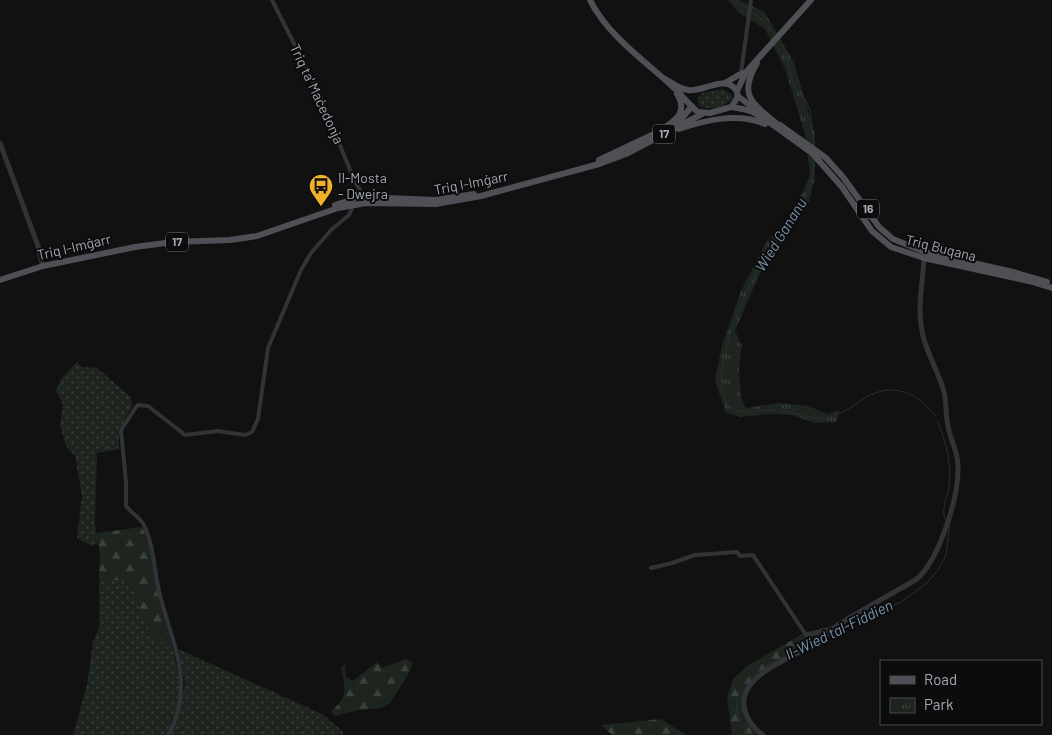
<svg xmlns="http://www.w3.org/2000/svg" width="1052" height="735" viewBox="0 0 1052 735" font-family="Barlow,sans-serif">
	<style>
		.grass { fill: url(#grass-dots) }
		.forest { fill: url(#forest-firs) }
		.park { fill: url(#park-tufts) }
		.lines { fill: none; stroke-linecap: round; stroke-linejoin: round }
		.stream { stroke: #272f36; stroke-width: 1 }
		.minor { stroke: #323337; stroke-width: 4 }
		.tertiary { stroke: #323337; stroke-width: 5 }
		.primary { stroke: #4e5056; stroke-width: 6 }
		.labels { text-anchor: middle; stroke-width: 4; stroke-linejoin: round; paint-order: stroke }
		.shield { fill: #0c0c0d; stroke: #757881; stroke-width: 1 }
		.shield-label { font-size: 12px; font-weight: bold; fill: #a2a7b3 }
		.street-label { font-size: 14px; fill: #a2a7b3; stroke: #0c0c0d }
		.poi-label { font-size: 14px; fill: #a2a7b3; stroke: #0c0c0d; text-anchor: start }
		.water-label { font-size: 15px; font-style: italic; fill: #7895af; stroke: #0c0c0d }
	</style>
	<defs>
		<pattern id="grass-dots" width="8" height="8" patternUnits="userSpaceOnUse" patternTransform="scale(1.25)"><rect width="8" height="8" fill="#1d251e"/><path d="M2 2h.1M6 6h.1" fill="none" stroke="#3b423c" stroke-width="1.8" stroke-linecap="round"/></pattern>
		<pattern id="forest-firs" width="22" height="20" patternUnits="userSpaceOnUse" patternTransform="scale(1.25)"><rect width="22" height="20" fill="#1d251e"/><path d="M5 1l3.5 6h-7zM16 11l3.5 6h-7z" fill="#3b423c"/></pattern>
		<pattern id="park-tufts" width="24" height="20" patternUnits="userSpaceOnUse" patternTransform="scale(1.25)"><rect width="24" height="20" fill="#1d251e"/><path d="M3 7l-1-3M5 7V3M7 7l1-3M15 17l-1-3M17 17v-4M19 17l1-3" fill="none" stroke="#3b423c"/></pattern>
	</defs>
	<rect width="100%" height="100%" fill="#111112"/>
	<path class="grass" d="M 723,89 L 731,94 L 733,98 C 726,107 707,112 698,105 L 698,97 L 702,93 Z
		M 77,362 L 82,367 L 97,368 L 131,397 L 132,407 L 119,430 L 119,449 L 97,453 L 95,523 L 98,543 L 92,546 L 77,538 L 82,496 L 75,456 L 66,446 L 60,425 L 63,404 L 56,391 L 61,379 Z
		M 99,579 L 129,580 L 149,630 L 174,653 L 180,681 L 178,705 L 166,735 L 73,735 L 87,685 L 93,642 L 99,627 Z
		M 178,649 L 324,715 L 343,732 L 343,735 L 170,735 L 180,710 L 185,683 Z"/>
	<path class="forest" d="M 142,527 L 152,548 L 158,595 L 174,653 L 149,630 L 129,581 L 99,579 L 100,556 L 97,533 Z
		M 835,625 L 816,642 L 757,677 L 744,692 L 742,706 L 761,735 L 732,735 L 727,698 L 733,679 L 747,666 L 806,632 Z
		M 405,659 L 413,662 L 408,675 L 390,703 L 382,708 L 358,710 L 335,716 L 331,711 C 349,697 345,688 341,667 L 345,664 L 346,677 L 353,681 L 377,662 L 382,668 Z
		M 661,719 L 686,735 L 692,735 L 612,735 L 601,725 Z"/>
	<path class="park" d="M 728,0 L 740,0 L 764,12 L 774,28 L 794,62 L 815,135 L 815,178 L 809,202 L 759,275 L 735,331 L 742,346 L 739,370 L 741,398 L 746,408 L 779,403 L 807,406 L 828,414 L 839,410 L 837,422 L 815,423 L 792,415 L 771,414 L 740,417 L 726,413 L 715,381 L 722,345 L 741,291 L 766,242 L 792,216 L 810,175 L 805,134 L 785,69 L 765,29 L 739,13 Z"/>
	<g class="lines">
		<path class="stream" d="M 736,0 L 760,18 L 776,36
			M 778,39 L 785,50 L 794,87 L 805,99 L 810,110 L 814,146
			M 814,160 C 813,177 810,190 802,204 C 791,226 773,243 761,264 C 745,291 709,372 726,401 C 728,406 733,408 737,411 C 752,413 766,409 780,411 C 795,412 811,420 826,418 C 844,415 855,403 870,395 C 897,383 917,394 935,415
			M 937,420 C 946,440 952,465 949,487 C 947,497 941,509 945,519
			M 828,636 L 901,602 L 928,582 L 938,570 L 946,555 L 950,523
			M 749,735 C 718,696 751,674 784,656 C 794,651 804,645 815,641"/>
		<path class="minor" d="M 272,0 L 317,89 L 355,182 L 362,193 L 367,196
			M 741,73 L 751,0
			M 651,568 L 672,563 L 695,555 L 737,552 L 740,556 L 753,555 L 806,635 L 831,629
			M 168,735 C 197,683 171,643 159,591 C 154,569 154,546 144,525 C 139,516 131,513 126,506 L 126,482 L 121,430 L 136,407 L 138,405 L 148,406 L 185,435 L 218,431 L 245,435 L 252,432 L 258,419 L 268,348 L 301,270 L 311,253 L 332,229 L 349,215 L 353,206"/>
		<path class="tertiary" d="M 0,143 L 38,246 L 42,263
			M 763,735 C 750,726 739,708 746,692 C 758,667 796,657 817,642 C 824,638 829,631 835,627 C 861,610 890,595 917,579 C 940,558 959,496 958,466 C 958,451 950,440 948,426 C 945,413 947,400 943,388 C 937,369 925,350 922,331 C 917,307 923,282 924,258"/>
		<path class="primary" d="M 590,0 C 607,35 645,61 673,87 C 682,95 689,105 698,112 L 710,113 L 731,107 C 735,102 740,96 736,90 C 725,74 701,93 688,90 C 679,89 671,82 663,78
			M 757,63 C 738,95 752,103 776,123
			M 724,83 C 730,81 740,73 746,72
			M 737,91 L 746,72 L 811,0
			M 738,96 L 758,112
			M 731,107 L 743,109 L 753,112 L 776,127 L 812,153 L 842,187 L 872,231 L 891,247 L 924,258 L 1029,281 L 1052,288
			M 674,125 L 682,118 L 692,106
			M 780,125 L 826,158 L 843,177 L 879,227 L 893,239 L 925,252 L 1013,272 L 1047,282
			M 679,129 C 706,120 738,112 765,124
			M 656,133 C 671,123 690,115 677,94
			M 599,160 L 656,133
			M 335,205 L 360,197 L 436,200 L 474,194
			M 0,280 L 43,266 L 135,247 L 173,242 L 230,240 L 257,236 L 338,208 L 366,203 L 436,204 L 481,196 L 599,164 L 626,154 L 702,114"/>
	</g>
	<defs>
		<symbol id="bus-pin" viewBox="-11 -11 22 30"><path d="M0 17L-7.5 6A9.5 9.5 0 1 1 7.5 6Z" fill="#f1b02a" stroke="#0c0c0d"/><path d="M-5-6H5V4H4V6H2V4H-2V6H-4V4H-5ZM-3.5-4V0h7V-4ZM-3.5 1.2v1.5H-2V1.2ZM2 1.2v1.5H3.5V1.2Z" fill="#111"/></symbol>
	</defs>
	<g fill-rule="evenodd">
		<use href="#bus-pin" x="307" y="172" width="28" height="38"/>
	</g>
	<g class="labels">
		<g class="shield">
			<rect x="653" y="124.5" width="22" height="19" rx="4"/>
			<rect x="857" y="199.5" width="22" height="19" rx="4"/>
			<rect x="166" y="232.5" width="22" height="19" rx="4"/>
		</g>
		<g class="shield-label">
			<text x="664" y="138">17</text>
			<text x="868" y="213">16</text>
			<text x="177" y="246">17</text>
		</g>
		<g class="street-label">
			<text transform="translate(317 94) rotate(65)" y="5">Triq ta' Maċedonja</text>
			<text transform="translate(471 183) rotate(-11)" y="5">Triq l-Imġarr</text>
			<text transform="translate(74 247) rotate(-13)" y="5">Triq l-Imġarr</text>
			<text transform="translate(941 248) rotate(14)" y="5">Triq Buqana</text>
		</g>
		<g class="poi-label">
			<text x="338" y="183">Il-Mosta<tspan x="338" dy="16">- Dwejra</tspan></text>
		</g>
		<g class="water-label">
			<text transform="translate(781 235) rotate(-58)" y="5">Wied Gananu</text>
			<text transform="translate(839 630) rotate(-26)" y="5">Il-Wied tal-Fiddien</text>
		</g>
	</g>
	<rect x="880" y="660" width="162" height="65" fill="#0c0c0d" stroke="#484a4f"/>
	<rect x="890" y="676" width="25" height="8" fill="#4e5056" stroke="#484a4f"/>
	<text x="924" y="685" font-size="15" fill="#a2a7b3">Road</text>
	<rect x="890" y="698" width="25" height="15" fill="url(#park-tufts)" stroke="#484a4f"/>
	<text x="924" y="710" font-size="15" fill="#a2a7b3">Park</text>
</svg>
